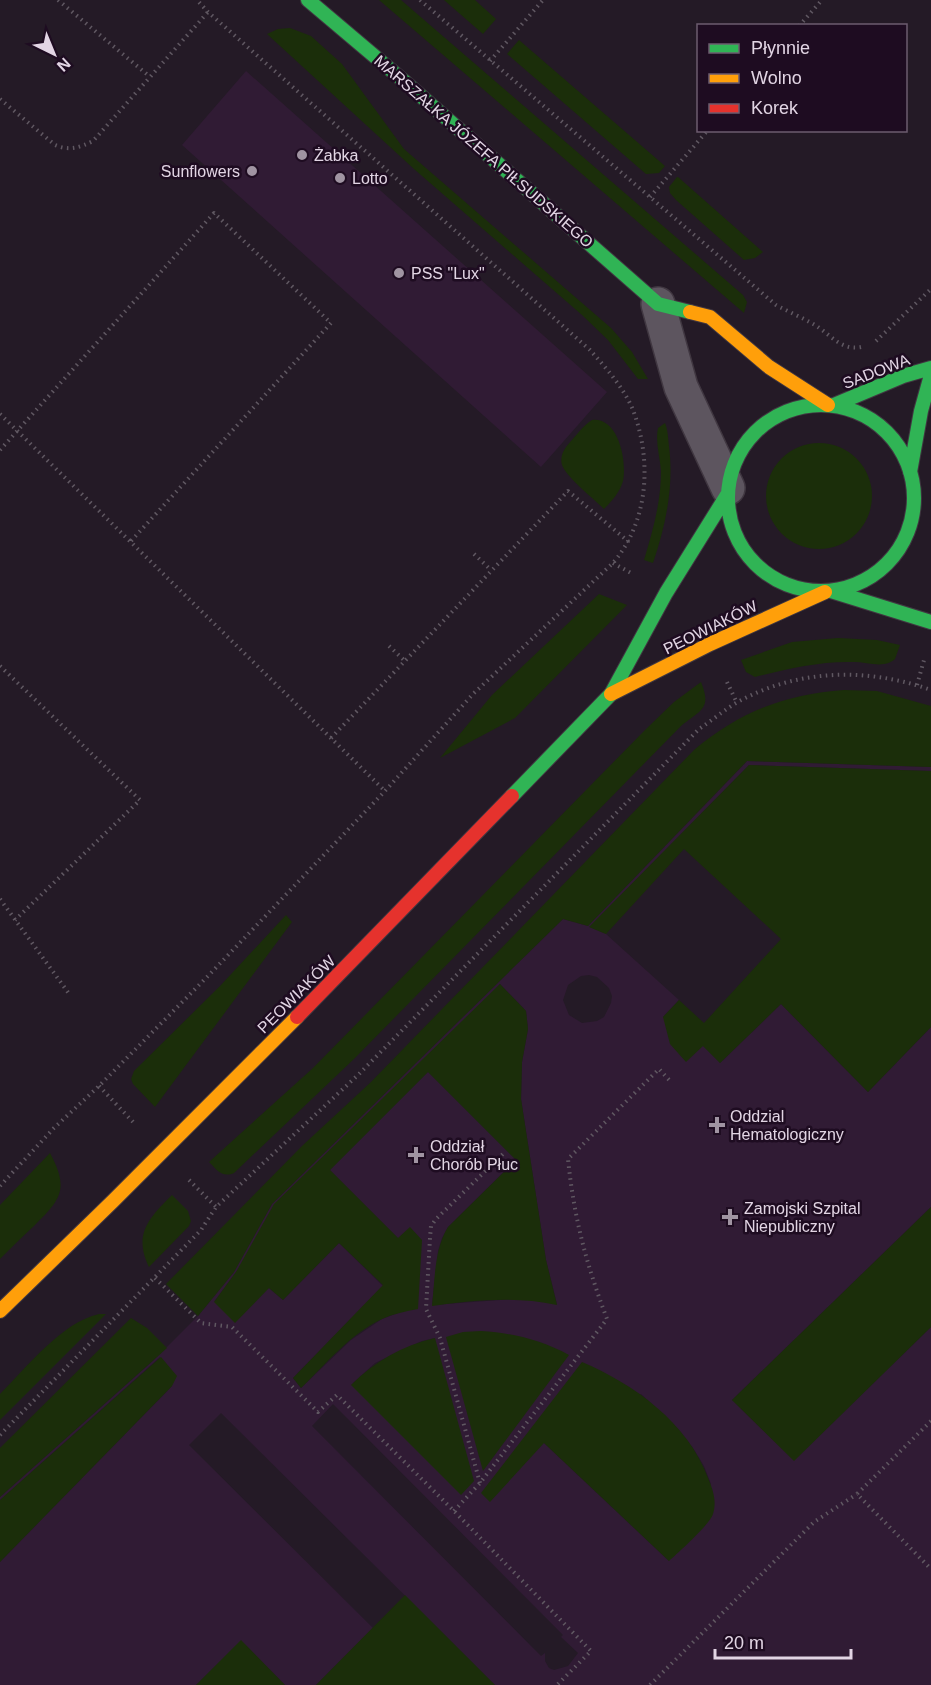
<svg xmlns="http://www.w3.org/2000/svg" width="931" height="1685" viewBox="0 0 931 1685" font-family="Arial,sans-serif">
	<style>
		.built { fill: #301b34; fill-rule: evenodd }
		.green { fill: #1b2e0a }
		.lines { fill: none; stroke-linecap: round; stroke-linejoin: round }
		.street-casing { stroke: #403741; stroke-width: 36 }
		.fast-casing { stroke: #403741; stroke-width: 16 }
		.slow-casing { stroke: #403741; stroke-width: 16 }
		.jam-casing { stroke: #403741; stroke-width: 16 }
		.path { stroke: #605862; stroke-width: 4; stroke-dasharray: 1.5 4.5; stroke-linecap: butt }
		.street { stroke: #5d555f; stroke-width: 33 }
		.fast { stroke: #30b455; stroke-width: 14 }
		.slow { stroke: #ff9f0a; stroke-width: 14 }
		.jam { stroke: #e5322d; stroke-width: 14 }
		.poi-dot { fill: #a094a2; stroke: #1e0c21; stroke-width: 2 }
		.labels { text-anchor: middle; stroke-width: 5; stroke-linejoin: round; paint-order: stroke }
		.street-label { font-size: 16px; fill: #e2d5e4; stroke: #1e0c21 }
		.poi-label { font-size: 16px; fill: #e2d5e4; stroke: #1e0c21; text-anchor: start }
	</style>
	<rect width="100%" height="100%" fill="#241a26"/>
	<path class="built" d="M 246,71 L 607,392 L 541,467 L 182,145 Z
		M 747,761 L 931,767 L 931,771 L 749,765 L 590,927 L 606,934 L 679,1000 L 663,1017 L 703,1046 L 720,1063 L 781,1004 L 868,1092 L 931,1027 L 931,1207 L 732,1400 L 794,1460 L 931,1327 L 931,1685 L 495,1685 L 221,1413 L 189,1445 L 373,1628 L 316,1685 L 285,1685 L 241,1641 L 196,1685 L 0,1685 L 0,1562 L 172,1386 L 160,1357 L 0,1500 L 0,1497 L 154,1360 L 198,1316 L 234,1272 L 272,1204 L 563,919 L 588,926 ZM 589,975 L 597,977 L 609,988 L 612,996 L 611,1003 L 604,1017 L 597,1021 L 582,1023 L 569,1015 L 563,1000 L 568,985 L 581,976 ZM 500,984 L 526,1011 L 528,1029 L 522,1062 L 521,1099 L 546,1260 L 557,1304 L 532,1300 L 512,1299 L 432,1305 L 438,1251 L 442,1238 L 448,1227 L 516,1160 L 428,1072 L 330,1170 L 398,1238 L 398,1313 L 382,1319 L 351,1340 L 301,1388 L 293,1378 L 383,1286 L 339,1243 L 283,1300 L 269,1288 L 214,1302 L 236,1272 ZM 435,1338 L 351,1385 L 375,1363 L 422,1341 ZM 641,1394 L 678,1429 L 693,1448 L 704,1466 L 711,1484 L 669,1561 L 544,1443 ZM 333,1404 L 563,1635 L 561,1637 L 578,1653 L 568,1666 L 554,1670 L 549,1668 L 545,1661 L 545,1653 L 541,1656 L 312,1426 Z"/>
	<path class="green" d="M 379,0 L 401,0 L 743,295 L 747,302 L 744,313 Z
		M 444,0 L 475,0 L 496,19 L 483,34 Z
		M 290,28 L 311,36 L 342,64 L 404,149 L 611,328 L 632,352 L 648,379 L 638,379 L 608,340 L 582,315 L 414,169 L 267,34 L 278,29 Z
		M 519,40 L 665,166 L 659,173 L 646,174 L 507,54 Z
		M 677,177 L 678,177 L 763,252 L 755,258 L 744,260 L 676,200 L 670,193 L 669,187 Z
		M 592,420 C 619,417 627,462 623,481 C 620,492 612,501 604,509 C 593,498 567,478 562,465 C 559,455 566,446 572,440 C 578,433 584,425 592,420 Z
		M 665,423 C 668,430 668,438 669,446 C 674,487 666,524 653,563 L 644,560 C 653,530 661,502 661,471 C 660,457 655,442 658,428 Z
		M766 496a53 53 0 1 1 106 0a53 53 0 1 1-106 0Z
		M 599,594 L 627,605 L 515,718 L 440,758 L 492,695 Z
		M 838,638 L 877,640 L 900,645 L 895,659 C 884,669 868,662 854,662 C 819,661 788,669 755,677 L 746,672 L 741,660 L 792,642 Z
		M 701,682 C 712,709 701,710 681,726 L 355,1058 L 234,1173 C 222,1178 217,1170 209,1162 L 313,1068 L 645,730 L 674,702 Z
		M 844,690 L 877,691 L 931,706 L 931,767 L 747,761 L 588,926 L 563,919 L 272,1204 L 234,1272 L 198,1316 L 166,1284 L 302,1146 L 371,1082 L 694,750 C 739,712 786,694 844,690 Z
		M 749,765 L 931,771 L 931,1027 L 868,1092 L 781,1004 L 720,1063 L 703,1046 L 686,1062 L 670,1044 L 663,1017 L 679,1000 L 704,1023 L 781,939 L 684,849 L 606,934 L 589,927 Z
		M 286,915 L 292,922 L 155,1107 L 133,1084 L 131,1079 L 134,1071 L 220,986 Z
		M 500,984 L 526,1011 L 528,1029 L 522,1062 L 521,1099 L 546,1260 L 557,1305 C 515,1296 475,1300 432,1306 C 435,1280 434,1250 448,1227 L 516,1160 L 428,1072 L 330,1170 L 398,1238 L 410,1227 L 422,1240 L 418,1309 C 406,1311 393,1314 382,1319 C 350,1334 326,1364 301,1388 L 293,1378 L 383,1285 L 339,1243 L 283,1300 L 269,1288 L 235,1323 L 214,1302 L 236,1272 L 274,1204 Z
		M 50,1153 C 70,1190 60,1200 34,1226 C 22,1237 11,1248 0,1259 L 0,1205 Z
		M 172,1195 L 188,1211 L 191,1221 L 189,1226 L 149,1267 C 133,1234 149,1218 172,1195 Z
		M 931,1207 L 931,1327 L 794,1461 L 732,1400 Z
		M 99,1314 L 106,1314 L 0,1420 L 0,1394 C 27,1367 62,1322 99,1314 Z
		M 131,1318 L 147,1328 L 167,1348 L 0,1497 L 0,1448 Z
		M 481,1331 C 513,1333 541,1340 569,1355 L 483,1471 L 446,1337 L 463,1332 Z
		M 435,1338 L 474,1481 L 461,1495 L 351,1385 C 375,1361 402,1346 435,1338 Z
		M 161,1357 L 177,1376 L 172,1386 L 0,1562 L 0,1500 Z
		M 582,1362 C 634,1384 688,1423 708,1478 C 713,1490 717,1501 713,1514 C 710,1524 679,1552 669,1561 L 544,1443 L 490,1502 L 481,1493 Z
		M 405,1595 L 495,1685 L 316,1685 Z
		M 241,1640 L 285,1685 L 196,1685 Z"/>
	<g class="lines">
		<defs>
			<path id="street" d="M 658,304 L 681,387 L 728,488"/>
			<path id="fast" d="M 308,0 L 405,82 L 658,304 L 690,312
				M728 498a93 93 0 1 1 186 0a93 93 0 1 1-186 0Z
				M 834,405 L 903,376 L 931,368
				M 910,472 L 921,411 L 931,375
				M 831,591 L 931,622
				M 512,796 L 611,694 L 666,593 L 727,495"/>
			<path id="slow" d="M 690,312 L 710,317 L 769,367 L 828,405
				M 611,694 L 710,644 L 825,592
				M 0,1311 L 113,1201 L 297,1017"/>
			<path id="jam" d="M 297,1017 L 512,796"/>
		</defs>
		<use href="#street" class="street-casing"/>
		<use href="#fast" class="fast-casing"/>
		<use href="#slow" class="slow-casing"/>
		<use href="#jam" class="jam-casing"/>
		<path class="path" d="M 58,0 L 149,76
			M 420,0 L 776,305 C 789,312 803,318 815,325 C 830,334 841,351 861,347
			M 799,26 L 822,0
			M 490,61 L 543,0
			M 0,99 L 55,145 C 69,151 79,148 93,141 L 208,12
			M 650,197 L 708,130
			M 876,341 L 931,289
			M 0,414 L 385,791
			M 0,450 L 214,213 L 331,323 L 131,541
			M 474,554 L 491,570
			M 613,563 L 631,573
			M 389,646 L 405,661
			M 0,666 L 140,800 L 15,920
			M 727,682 L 737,703
			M 917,685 L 924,660
			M 331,738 L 568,491 L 629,542
			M 0,899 L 70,995
			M 99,1086 L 134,1123
			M 189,1180 L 216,1207
			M 0,1186 L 54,1128 L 99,1086 L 209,975 L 385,791 L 473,694 L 613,563 C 649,521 652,460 633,410 C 624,388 606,368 590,350 L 208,12 L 197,0
			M 155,1278 L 201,1323 L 232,1327 L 318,1412 L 337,1395 L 454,1511 L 591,1651 L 557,1685
			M 931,1421 L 857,1494 L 931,1569
			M 0,1435 L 201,1230 L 216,1207 L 358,1075 L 699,729 C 711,721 723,711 736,703 C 796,669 867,667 931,690
			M 480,1483 L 440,1338 L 426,1309 L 430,1238 L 431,1226 L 436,1219 L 504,1153
			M 454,1511 L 480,1483 L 607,1319 C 586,1263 574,1218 568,1159 L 659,1069 L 671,1082
			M 650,1685 L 814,1522 L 857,1494"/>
		<use href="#street" class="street"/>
		<use href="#fast" class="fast"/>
		<use href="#slow" class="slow"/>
		<use href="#jam" class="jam"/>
	</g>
	<g class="poi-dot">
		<circle cx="302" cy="155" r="6"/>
		<circle cx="252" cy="171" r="6"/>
		<circle cx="340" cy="178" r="6"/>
		<circle cx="399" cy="273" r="6"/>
		<path d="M714 1116h6v6h6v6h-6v6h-6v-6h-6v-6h6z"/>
		<path d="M413 1146h6v6h6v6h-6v6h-6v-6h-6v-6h6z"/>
		<path d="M727 1208h6v6h6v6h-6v6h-6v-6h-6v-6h6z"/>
	</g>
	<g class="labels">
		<g class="street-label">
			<text transform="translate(484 151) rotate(41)" y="6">MARSZAŁKA JÓZEFA PIŁSUDSKIEGO</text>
			<text transform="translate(876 371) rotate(-21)" y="6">SADOWA</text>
			<text transform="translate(710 627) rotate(-26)" y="6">PEOWIAKÓW</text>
			<text transform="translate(296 994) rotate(-45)" y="6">PEOWIAKÓW</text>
		</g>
		<g class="poi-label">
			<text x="314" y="161">Żabka</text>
			<text x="240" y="177" text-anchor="end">Sunflowers</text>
			<text x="352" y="184">Lotto</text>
			<text x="411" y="279">PSS "Lux"</text>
			<text x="730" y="1122">Oddzial<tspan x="730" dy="18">Hematologiczny</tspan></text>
			<text x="430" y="1152">Oddział<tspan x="430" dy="18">Chorób Płuc</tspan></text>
			<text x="744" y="1214">Zamojski Szpital<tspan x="744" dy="18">Niepubliczny</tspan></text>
		</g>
	</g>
	<rect x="697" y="24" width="210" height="108" fill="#1e0c21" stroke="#6c5c6f" stroke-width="1.5"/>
	<rect x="709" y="44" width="30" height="9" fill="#30b455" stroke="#6c5c6f" stroke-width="1.5"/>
	<text x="751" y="54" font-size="18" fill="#e2d5e4">Płynnie</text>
	<rect x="709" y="74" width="30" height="9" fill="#ff9f0a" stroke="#6c5c6f" stroke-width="1.5"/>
	<text x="751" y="84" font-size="18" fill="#e2d5e4">Wolno</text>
	<rect x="709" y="104" width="30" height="9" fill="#e5322d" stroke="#6c5c6f" stroke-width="1.5"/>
	<text x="751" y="114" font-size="18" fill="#e2d5e4">Korek</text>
	<g transform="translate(54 54) rotate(137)" stroke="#1e0c21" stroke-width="4.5" paint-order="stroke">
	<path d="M0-4.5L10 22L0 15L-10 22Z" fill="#e2d5e4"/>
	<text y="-9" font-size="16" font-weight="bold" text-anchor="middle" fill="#e2d5e4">N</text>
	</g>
	<path d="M715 1649v9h136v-9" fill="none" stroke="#e2d5e4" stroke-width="3"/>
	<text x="724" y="1649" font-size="18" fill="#e2d5e4" stroke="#1e0c21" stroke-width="4.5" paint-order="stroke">20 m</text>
</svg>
